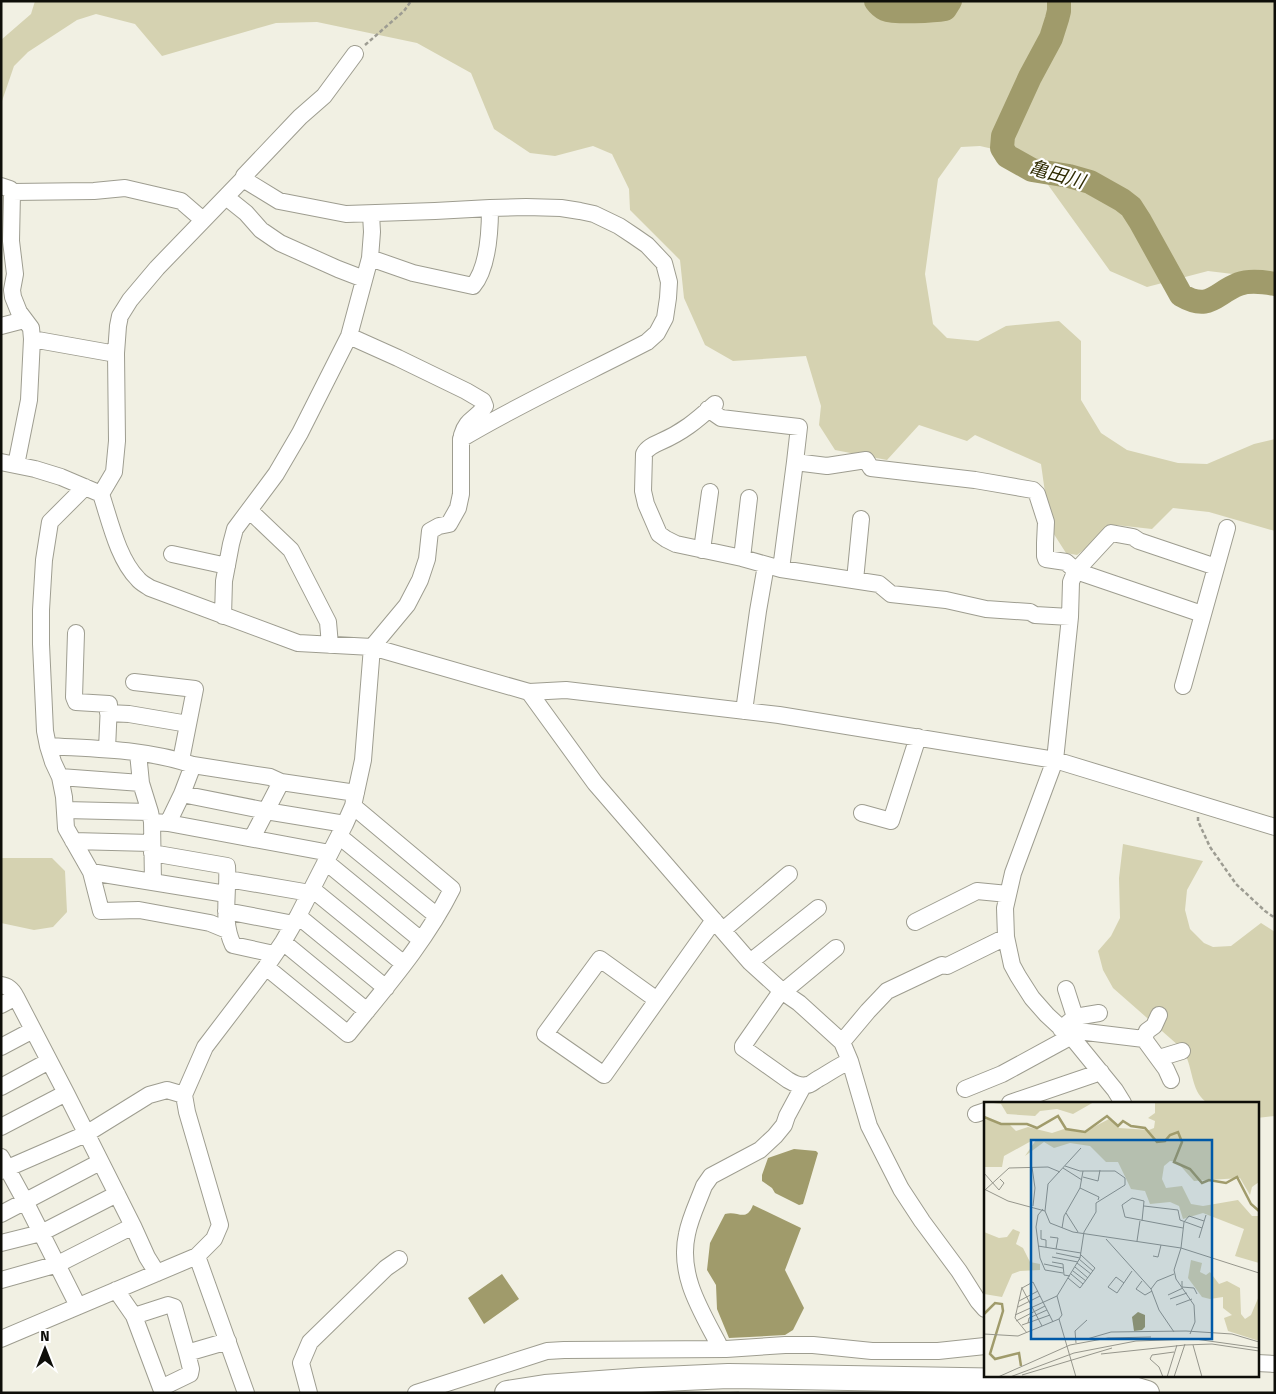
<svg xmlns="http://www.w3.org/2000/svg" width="1276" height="1394" viewBox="0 0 1276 1394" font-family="'Fira Sans','Noto Sans JP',sans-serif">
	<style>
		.green { fill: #d5d2b1 }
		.water { fill: #a09b6b }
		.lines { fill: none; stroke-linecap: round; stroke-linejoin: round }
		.river { stroke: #a09b6b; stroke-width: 24 }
		.minor-tunnel { stroke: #cfcec2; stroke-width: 16; stroke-dasharray: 16 8; stroke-linecap: butt }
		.minor-casing { stroke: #9e9d90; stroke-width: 18 }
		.highway-casing { stroke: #9e9d90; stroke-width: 26 }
		.path { stroke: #9d9c92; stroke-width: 2.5; stroke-dasharray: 4 2.5; stroke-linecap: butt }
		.minor { stroke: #fff; stroke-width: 16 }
		.highway { stroke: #fff; stroke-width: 24 }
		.labels { text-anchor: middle; stroke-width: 4.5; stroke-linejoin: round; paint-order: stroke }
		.water-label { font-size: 19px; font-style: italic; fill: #312d04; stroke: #fff }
		.inset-river { fill: none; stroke: #a09b6b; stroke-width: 2.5 }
		.inset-road { fill: none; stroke: #96968c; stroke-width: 1 }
		.view { fill: #0059a7; fill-opacity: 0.15; stroke: #0059a7; stroke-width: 2.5 }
		.inset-edge { fill: none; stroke: #0e0e09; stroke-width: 2.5 }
	</style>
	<rect width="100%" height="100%" fill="#f1f0e3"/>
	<path class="green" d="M 35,1 L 1275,1 L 1275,279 L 1208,271 L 1147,287 L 1110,271 L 1028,157 L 980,146 L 961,147 L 938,179 L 925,274 L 933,324 L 947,338 L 978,341 L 1006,326 L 1059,321 L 1081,341 L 1081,400 L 1101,433 L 1127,450 L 1178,463 L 1207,464 L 1254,444 L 1275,439 L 1275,531 L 1209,512 L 1173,508 L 1152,529 L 1116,525 L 1077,555 L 1066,553 L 1050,528 L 1041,464 L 975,435 L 967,441 L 919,425 L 887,460 L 835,450 L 819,425 L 821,406 L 806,356 L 733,361 L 705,345 L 684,298 L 680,260 L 630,210 L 629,189 L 612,154 L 593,146 L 555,156 L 530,153 L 494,129 L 471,73 L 417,43 L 317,22 L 276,23 L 162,56 L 135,24 L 96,14 L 77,20 L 28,52 L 14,66 L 1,104 L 1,40 L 31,14 Z
		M 1123,844 L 1203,861 L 1187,890 L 1185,910 L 1190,929 L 1204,943 L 1213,947 L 1231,946 L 1261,923 L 1275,932 L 1275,1116 L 1257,1118 L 1257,1103 L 1208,1103 C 1192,1094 1193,1071 1186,1056 C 1185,1052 1181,1049 1179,1046 L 1113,988 L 1103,970 L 1098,951 L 1111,936 L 1120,918 L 1119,878 Z
		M 1,858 L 52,858 L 65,871 L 67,912 L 53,927 L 34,930 L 1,923 Z"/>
	<path class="water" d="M 794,1149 L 816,1151 L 818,1153 L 803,1204 L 799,1205 L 775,1193 L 772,1188 L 762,1181 L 762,1175 L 768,1158 Z
		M 753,1205 L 801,1228 L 785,1270 L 804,1308 L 793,1330 L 785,1335 L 729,1338 L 717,1309 L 716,1285 L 707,1270 L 710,1243 L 725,1214 C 738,1210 746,1223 753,1205 Z
		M 502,1274 L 519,1299 L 484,1324 L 468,1298 Z"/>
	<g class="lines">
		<path class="river" d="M 876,1 C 879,5 881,7 885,9 C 895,13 934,11 945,9 L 950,1
			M 1059,1 L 1059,11 L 1057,19 L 1051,38 L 1030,77 L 1003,136 L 1002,148 L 1007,156 L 1032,170 L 1069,176 L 1090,182 L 1122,200 L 1131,207 L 1140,221 L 1181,295 C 1210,312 1215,293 1239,284 C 1250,280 1264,282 1275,284"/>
		<path class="minor-tunnel" d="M 728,1368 L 731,1393"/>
		<defs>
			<path id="minor" d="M 1,186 L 10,189 L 12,192 L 94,191 L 125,188 L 181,201 L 203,220
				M 12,192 L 11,241 L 15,274 L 12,290 L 13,297 L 19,312 L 31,328 L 32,339 L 29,400 L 16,465
				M 226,197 L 246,213 L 261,230 L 280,243 L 338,269 L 364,279
				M 370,258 L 413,273 L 473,286 C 488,268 490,230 490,208
				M 1,326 L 24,320
				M 349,336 L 398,358 L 466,391 L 483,401 L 485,406 C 476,420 467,418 462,435
				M 32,339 L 116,354
				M 715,404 C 696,421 683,432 660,442 C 653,445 647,448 644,454 L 643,491 L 646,504 L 659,534 L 666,539 L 676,544 L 742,558 L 781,569 L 879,584 L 891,594 L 946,600 L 986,609 L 1030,612 L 1035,615 L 1070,617
				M 708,409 L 721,418 L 799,427 L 795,462 L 781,569
				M 1,462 L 35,469 L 61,477 L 101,494 C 110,521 118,559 138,579 C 141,583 146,585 150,588 L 298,643 L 372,647 L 529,692 L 566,690 L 779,715 L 1055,760 L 1275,827
				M 795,462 L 827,466 L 866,460 L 871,468 L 975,480 L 1033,490 L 1037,494 L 1046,522 L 1045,543 L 1045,556 L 1046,559 L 1066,562 L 1076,571 L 1202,614
				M 85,487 L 50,522 L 44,560 L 41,610 L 41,644 L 45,731 L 48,746 L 53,762 L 60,777 L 64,797 L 66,828 L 91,872 L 101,911 L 139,910 L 210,923 L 227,930
				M 101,494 L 114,472 L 117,441 L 116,353 L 118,326 L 120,316 L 130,300 L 157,268 L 243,179 L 244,176 L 300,117 L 324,96 L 355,54
				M 249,510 L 291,550 L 328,622 L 330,645
				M 702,550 L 710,492
				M 172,554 L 227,566
				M 742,558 L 749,498
				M 855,580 L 861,519
				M 223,616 L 224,581 L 231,544 L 235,529 L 276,474 L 300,433 L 349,336 L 370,258 L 372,232 L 371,214
				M 76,633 L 74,697 L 76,702 L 109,704 L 107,749
				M 134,682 L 195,689 L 181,760
				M 1183,686 L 1227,528
				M 529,692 L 595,783 L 750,962 L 783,992 L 799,1003 L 842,1042 L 850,1061 L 869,1126 L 901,1189 L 922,1221 L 959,1271 L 978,1301 L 985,1309
				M 744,711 L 758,611 L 766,565
				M 108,713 L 129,714 L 188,724
				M 48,746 C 96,749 147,749 193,765 L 270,777 L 281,782 L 356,793
				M 138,753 L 141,783 L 150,812 L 152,822 L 153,882
				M 60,777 L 141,783
				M 182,794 L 272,812 L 345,824
				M 65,810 L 150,812
				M 862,813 L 891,821 L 918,737
				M 152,822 L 168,823 L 330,853
				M 168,823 L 182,794 L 193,765
				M 339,836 L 437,916
				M 252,838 L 281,782
				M 73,841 L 151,843
				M 152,853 L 227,866 C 229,892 221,920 233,945 L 274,954
				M 326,862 L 421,940
				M 91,872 L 226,894
				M 228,879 L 310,893
				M 312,889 L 404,964
				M 226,911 L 294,924
				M 298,916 L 386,988
				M 915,922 L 977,891 L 1008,894
				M 723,930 L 789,874
				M 283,942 L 367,1011
				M 750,962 L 818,908
				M 266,967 L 348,1034 C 385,988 425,943 452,889 L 353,806
				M 1,985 C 9,986 13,991 16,997
				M 782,990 L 743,1046 L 743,1048 L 788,1080 C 793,1083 800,1087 807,1085 C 811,1085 814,1081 818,1079 C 829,1073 838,1066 850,1061
				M 783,992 L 836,948
				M 657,1000 L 600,959 L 545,1034 L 604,1075 L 714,920
				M 1,1005 L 16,997 L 66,1093 L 133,1226 L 147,1257 L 157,1273
				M 1075,1017 L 1099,1013
				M 1061,1029 L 1144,1039 L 1166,1069 L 1171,1080
				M 1061,1029 L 1075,1017 L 1066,989
				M 1144,1039 L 1147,1031 L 1154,1026 L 1159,1015
				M 842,1042 L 868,1011 L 887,991 L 942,965 L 947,966 L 1006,937
				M 1,1047 L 33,1030
				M 1159,1058 L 1182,1051
				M 1,1087 L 49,1061
				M 965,1089 L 1002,1074 L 1070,1037
				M 184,1095 L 187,1112 L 220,1225 L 214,1239 L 197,1256
				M 1010,1103 L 1101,1072
				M 1123,1103 L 1115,1090 L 1075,1041 L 1047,1015 L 1032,998 L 1018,976 L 1012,965 L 1006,937 L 1005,908 L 1013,873 L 1055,760 L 1070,617 L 1071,582 L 1075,572 L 1111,533 L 1133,537 L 1139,541 L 1216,567
				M 976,1114 L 985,1111
				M 1,1127 L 66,1093
				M 1,1157 L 25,1201 L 78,1306
				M 1,1171 L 86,1134 L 149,1095 L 167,1090 L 184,1095 L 205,1047 L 266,967 L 283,942 L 298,916 L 345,824 L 353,806 L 363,760 L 372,647 L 407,605 L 420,580 L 427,559 L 430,531 L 439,526 L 449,524 L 458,508 L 461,494 L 461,439 C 521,403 585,374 647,342 L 657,333 L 665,318 L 668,298 L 669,282 L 664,263 L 647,245 L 634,236 L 619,226 L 594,214 L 580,211 L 561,208 L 526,207 L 490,208 L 435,211 L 346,214 L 279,201 L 243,179
				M 1,1214 L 100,1162
				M 1,1243 L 41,1233 L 117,1194
				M 1,1280 L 58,1264 L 133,1226
				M 116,1290 L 134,1316 L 168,1305 L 174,1307 L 187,1353 L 228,1341
				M 134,1316 L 161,1388 L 190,1374 L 191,1369 L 187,1353
				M 1,1339 L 197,1256 L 246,1393
				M 719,1349 L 718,1343 C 700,1309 678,1274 687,1234 C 690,1218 698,1202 704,1186 L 711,1176 L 760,1150 L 775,1136 L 784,1125 L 787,1116 L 801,1090 L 801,1086
				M 1257,1363 L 1275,1364
				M 309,1393 L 301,1363 L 310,1342 L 386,1268 L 399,1259
				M 416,1393 L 547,1351 L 564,1350 L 726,1349 L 785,1345 L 813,1345 L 872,1351 L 938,1351 L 985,1346"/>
			<path id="highway" d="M 507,1393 L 545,1387 L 641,1380 L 728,1376 L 1082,1382 L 1117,1384 L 1147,1393"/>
		</defs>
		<use href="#minor" class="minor-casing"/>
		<use href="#highway" class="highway-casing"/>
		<path class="path" d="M 365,45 L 404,11 L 411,1
			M 1198,817 L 1198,821 L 1210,847 L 1236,884 L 1265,911 L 1275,918"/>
		<use href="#minor" class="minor"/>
		<use href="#highway" class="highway"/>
	</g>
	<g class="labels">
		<g class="water-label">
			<text transform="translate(1057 174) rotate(16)" y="7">亀田川</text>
		</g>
	</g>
	<g transform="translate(984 1102)">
		<rect width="275" height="275" fill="#f1f0e3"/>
		<path d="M 2,0 L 110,0 L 89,12 L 73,7 L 56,9 L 51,14 L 23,12 L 17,2 ZM 171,0 L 275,0 L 275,80 L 268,85 L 266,93 L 256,76 L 210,79 L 193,60 L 186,59 L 180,64 L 178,77 L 182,86 L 198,84 L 207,102 L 219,104 L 254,98 L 268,114 L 275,114 L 275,161 L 251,154 L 260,127 L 219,111 L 199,117 L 195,104 L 186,100 L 166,102 L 161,89 L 147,87 L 134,60 L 122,60 L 106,44 L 86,41 L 70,46 L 60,40 L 41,54 L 52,38 L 49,38 L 20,54 L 18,65 L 0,65 L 0,17 L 26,23 L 32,29 L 44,25 L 68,31 L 80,27 L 100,30 L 125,17 L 135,26 L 165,28 L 170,26 L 171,19 L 164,16 L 171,11 ZM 29,127 L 36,130 L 32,142 L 39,146 L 46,160 L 56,162 L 56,168 L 36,169 L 28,172 L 18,195 L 0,192 L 0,130 L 15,136 L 23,135 ZM 207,158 L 218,161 L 216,170 L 222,173 L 226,170 L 235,182 L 243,179 L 256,186 L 257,212 L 261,217 L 267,213 L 275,194 L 275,239 L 244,229 L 240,216 L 248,213 L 239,206 L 239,195 L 226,197 L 218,195 L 204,176 Z" fill="#d5d2b1"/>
		<path d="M 154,210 L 161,213 L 161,225 L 158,228 L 150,229 L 148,215 Z" fill="#a09b6b"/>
		<path class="inset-river" d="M 0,15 L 17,22 L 43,22 L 53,26 L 74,14 L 82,27 L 101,30 L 123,14 L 134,24 L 139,19 L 147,24 L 161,26 L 173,40 L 181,39 L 186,33 L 194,30 L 198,40 L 190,60 L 206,67 L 218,81 L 225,78 L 242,81 L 253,75 L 267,102 L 275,109M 0,212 L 11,201 L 18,202 L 19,209 L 6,252 L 11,257 L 35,251 L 37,264"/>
		<path class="inset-road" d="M 48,65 L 51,86 L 49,104M 79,66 L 98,78M 0,71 L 15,88 L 20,81 L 16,77M 99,75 L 114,79 L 116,68M 96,86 L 115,95 L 114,98M 0,87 L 24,99 L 61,109 L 66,121 L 89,130 L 197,146 L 275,171M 1,88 L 25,66 L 64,65 L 76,70M 148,96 L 138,103 L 141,115 L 199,126M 148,96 L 160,99 L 158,119M 160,104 L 194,108 L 196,118 L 218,126M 59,107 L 54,113 L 52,125 L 56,156 L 61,168 L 79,171M 61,109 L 64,82 L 97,46M 82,111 L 94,130M 78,126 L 80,114 L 96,86 L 99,69M 57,128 L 57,137 L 62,138 L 62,145M 66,135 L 74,136 L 72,147M 215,136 L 222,113M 122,137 L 167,187 L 175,208 L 190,230M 153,139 L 156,119M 54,144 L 97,151M 72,151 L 96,156M 169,154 L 174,155 L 177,143M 68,155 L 94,160M 95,157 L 109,169M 68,160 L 79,162 L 80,173 L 86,174M 93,161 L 107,172M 60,162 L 79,166M 91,165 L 104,176M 89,169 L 102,179M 87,172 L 99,182M 84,176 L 96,186 L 111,166 L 97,153M 158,179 L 152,187 L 161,193 L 168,189M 198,179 L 198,185 L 210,186 L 213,192M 140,181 L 132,175 L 124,185 L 133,191 L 148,169M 38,185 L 31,216 L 43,231M 167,187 L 173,179 L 190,172M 184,193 L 199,186M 73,194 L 78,213 L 75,217M 186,197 L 203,191M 35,199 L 54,189M 192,203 L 208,197M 34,205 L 56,194M 31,213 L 73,194 L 96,156 L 100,130 L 112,110 L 112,101 L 141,83 L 141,76 L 131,69 L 96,69 L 81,64M 32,219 L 61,204M 44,221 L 45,216 L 63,208M 38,223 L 66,213M 58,224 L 38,186 L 49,180 L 69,220M 0,232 L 34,234 L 75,217 L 92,275M 206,232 L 211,220 L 210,203 L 192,177 L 190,168 L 197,146 L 200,120 L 205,114 L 220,119M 103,237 L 127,230 L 202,229 L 248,232 L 275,240M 92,241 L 91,229 L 103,218M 209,243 L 218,275M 117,252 L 201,243 L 228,242 L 275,249M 38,273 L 128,246M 14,275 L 86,243 L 124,236 L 167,235M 26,275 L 90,251 L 152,239 L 211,237 L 275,246M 179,275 L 175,265 L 166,257 L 168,253 L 190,250M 183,275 L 193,243M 190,275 L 201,242"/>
		<path class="view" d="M 47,38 L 228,38 L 228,237 L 47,237 Z"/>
		<rect width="275" height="275" class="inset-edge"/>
	</g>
	<rect width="1276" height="1394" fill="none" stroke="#0e0e09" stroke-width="5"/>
	<g transform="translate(45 1349)" stroke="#ffffff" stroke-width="4" paint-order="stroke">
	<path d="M0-4L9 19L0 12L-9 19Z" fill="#0e0e09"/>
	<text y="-8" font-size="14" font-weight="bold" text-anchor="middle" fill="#0e0e09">N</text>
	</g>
</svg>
